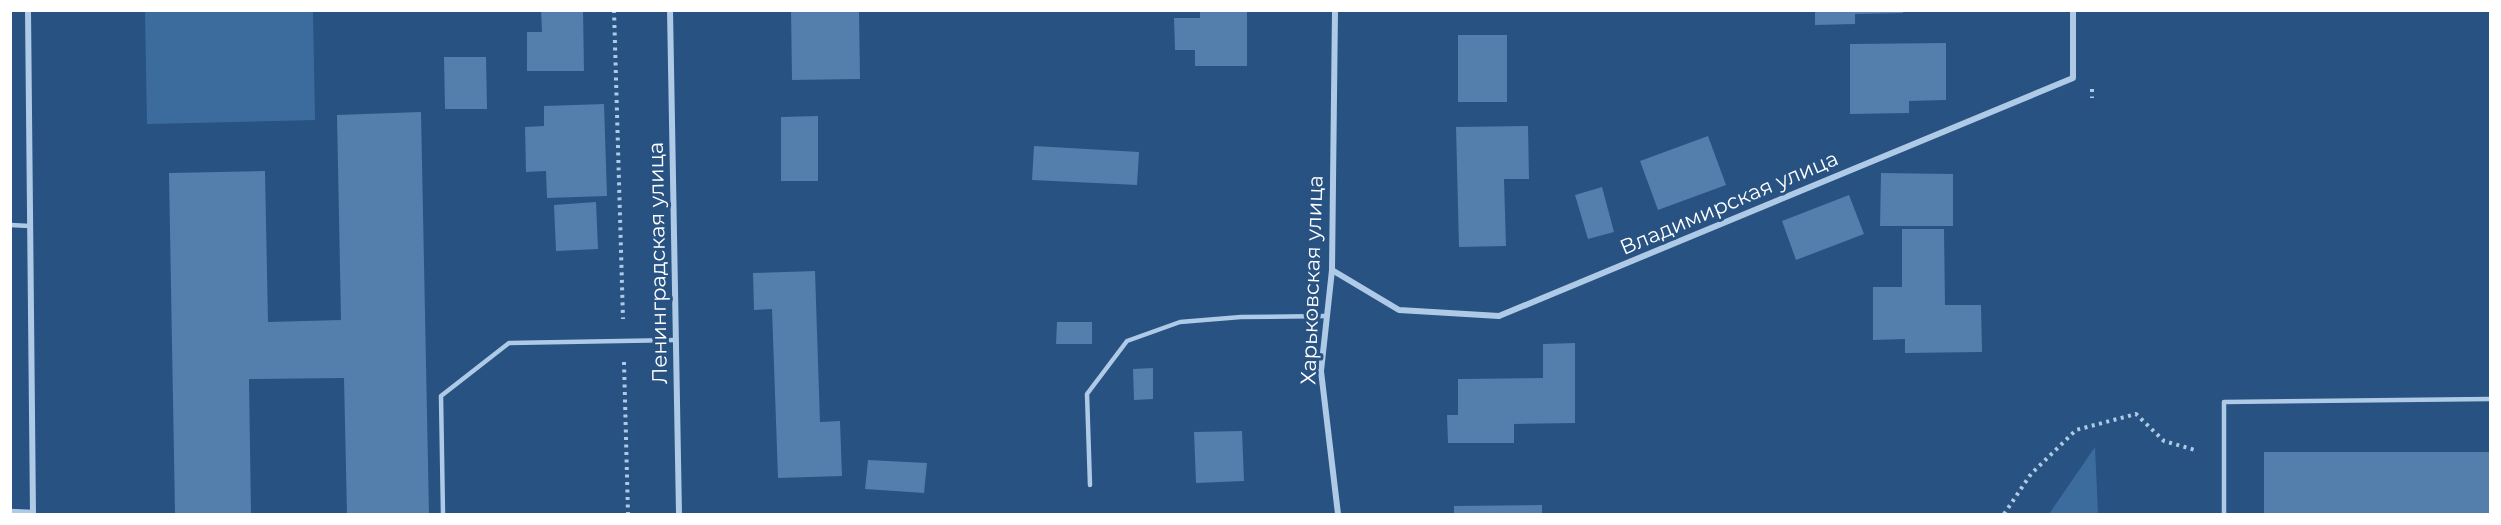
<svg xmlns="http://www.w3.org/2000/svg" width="2501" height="525" viewBox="0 0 2501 525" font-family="Montserrat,sans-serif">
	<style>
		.green { fill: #3c6c9e }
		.building { fill: #547eab }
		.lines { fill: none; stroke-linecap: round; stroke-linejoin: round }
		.path { stroke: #afcae6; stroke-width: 4; stroke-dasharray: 3 4.5; stroke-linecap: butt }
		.service { stroke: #afcae6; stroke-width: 4.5 }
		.minor { stroke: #afcae6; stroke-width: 6 }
		.labels { text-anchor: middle; stroke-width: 6; stroke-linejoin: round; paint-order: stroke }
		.street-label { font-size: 21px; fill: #fff; stroke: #275281 }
	</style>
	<rect width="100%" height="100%" fill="#275281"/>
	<path class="green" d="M 145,11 L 313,11 L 315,120 L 147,124 Z
		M 2095,447 L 2098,514 L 2049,514 Z"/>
	<path class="building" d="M 541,10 L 583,10 L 584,71 L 527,71 L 527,32 L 542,32 Z
		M 791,10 L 859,10 L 860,79 L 792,80 Z
		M 1200,10 L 1247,10 L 1247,66 L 1195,66 L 1195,50 L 1175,50 L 1174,18 L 1200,18 Z
		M 1815,10 L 1903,10 L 1903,13 L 1855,14 L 1855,24 L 1815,25 Z
		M 1458,35 L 1507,35 L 1507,102 L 1458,102 Z
		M 1946,43 L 1946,100 L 1909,101 L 1909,113 L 1850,114 L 1850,44 Z
		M 444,57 L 486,57 L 487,109 L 445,109 Z
		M 604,104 L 607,196 L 547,198 L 546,171 L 526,172 L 525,127 L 544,126 L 544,106 Z
		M 421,112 L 429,514 L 347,514 L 344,378 L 249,379 L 251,514 L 175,514 L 169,173 L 265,171 L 268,322 L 341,320 L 337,115 Z
		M 818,116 L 818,181 L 781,181 L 781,117 Z
		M 1528,126 L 1529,179 L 1504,179 L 1506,246 L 1459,247 L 1456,127 Z
		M 1708,136 L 1726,185 L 1658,210 L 1640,161 Z
		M 1034,146 L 1139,152 L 1137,185 L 1032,180 Z
		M 1881,173 L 1953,174 L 1953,226 L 1880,226 Z
		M 1602,187 L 1614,232 L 1588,239 L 1575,195 Z
		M 1849,195 L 1864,234 L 1796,260 L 1782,221 Z
		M 596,202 L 598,249 L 556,251 L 554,205 Z
		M 1902,229 L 1944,229 L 1945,305 L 1981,305 L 1982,352 L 1905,353 L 1905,339 L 1873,340 L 1873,287 L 1902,287 Z
		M 815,271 L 820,422 L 840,421 L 842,476 L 778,478 L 772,309 L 754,310 L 753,273 Z
		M 1057,322 L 1092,322 L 1092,344 L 1056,344 Z
		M 1575,343 L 1575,423 L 1514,424 L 1514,443 L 1448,443 L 1447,415 L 1458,415 L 1458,379 L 1543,378 L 1543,344 Z
		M 1153,368 L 1153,399 L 1134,400 L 1133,369 Z
		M 1242,431 L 1244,481 L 1196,483 L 1194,432 Z
		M 2264,452 L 2490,452 L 2490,514 L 2264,514 Z
		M 868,460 L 927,463 L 924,493 L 865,489 Z
		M 1542,505 L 1542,514 L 1454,514 L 1454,506 Z"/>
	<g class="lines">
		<path class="path" d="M 614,10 L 623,319
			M 2092,89 L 2092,98
			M 624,362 L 628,514
			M 2004,514 L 2031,474 L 2076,430 L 2136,414 L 2164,441 L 2195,450"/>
		<path class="service" d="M 10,225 L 30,226
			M 1090,485 L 1087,394 L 1127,341 L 1180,322 L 1241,317 L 1327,316
			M 10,511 L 33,512
			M 443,514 L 441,396 L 509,343 L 676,340
			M 2224,514 L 2224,402 L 2490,399"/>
		<path class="minor" d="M 28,10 L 33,514
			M 670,10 L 679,514
			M 1335,10 L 1332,270 L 1321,371 L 1338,514
			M 1332,270 L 1399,310 L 1499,316 L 2073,78 L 2073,10"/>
	</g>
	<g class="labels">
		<g class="street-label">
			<text transform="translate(1729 203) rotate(-23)" y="7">Владимирская улица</text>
			<text transform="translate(658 263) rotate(-91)" y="7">Ленинградская улица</text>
			<text transform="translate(1312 280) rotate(-88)" y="7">Харьковская улица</text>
		</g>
	</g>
	<rect width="2501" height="525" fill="none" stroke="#ffffff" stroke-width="24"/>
</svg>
